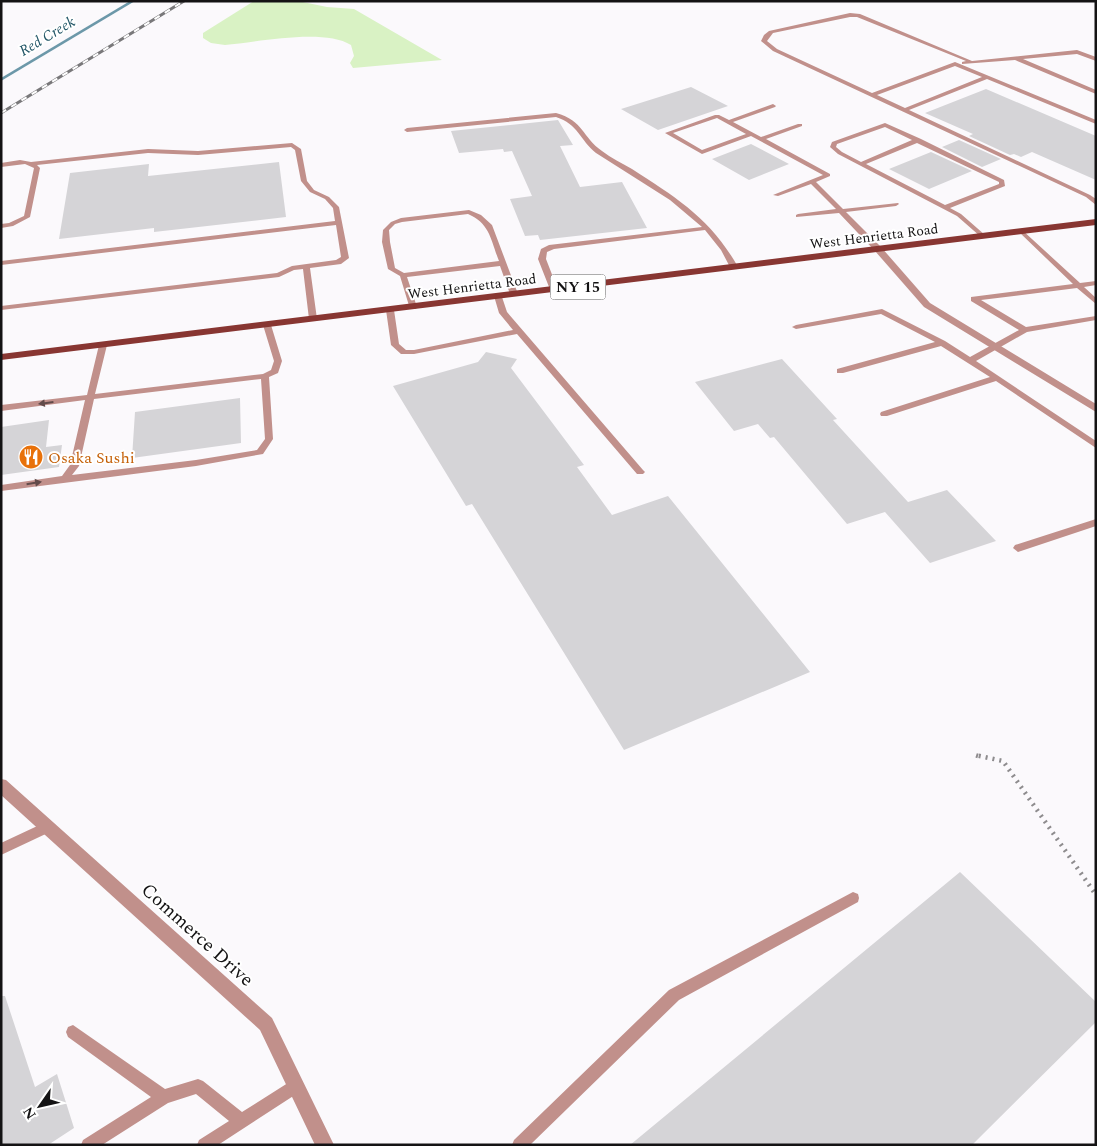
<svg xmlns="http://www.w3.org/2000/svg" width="1097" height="1146" viewBox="0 0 1097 1146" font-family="Spectral,serif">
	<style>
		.green { fill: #d9f2c4 }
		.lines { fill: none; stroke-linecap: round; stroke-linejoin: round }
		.stream { fill: #6c98a9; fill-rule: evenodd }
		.building { fill: #d5d4d7 }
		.path { stroke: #8e8c8e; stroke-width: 4.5; stroke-dasharray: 2 5; stroke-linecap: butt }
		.lane { fill: #c1908b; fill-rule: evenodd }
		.street { fill: #c1908b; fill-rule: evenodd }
		.primary { fill: #883632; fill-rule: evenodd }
		.rail-casing { stroke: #79787a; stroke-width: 3 }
		.rail { stroke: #fff; stroke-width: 2; stroke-dasharray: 6; stroke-linecap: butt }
		.oneway { fill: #624b4a }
		.labels { text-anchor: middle; stroke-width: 4; stroke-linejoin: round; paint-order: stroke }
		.far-street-label { font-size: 14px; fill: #141314; stroke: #fff }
		.far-water-label { font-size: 15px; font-style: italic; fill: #215566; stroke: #fff }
		.shield { fill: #fff; stroke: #5a5a5a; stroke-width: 1 }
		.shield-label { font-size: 15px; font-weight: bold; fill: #141314 }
		.food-label { font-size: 16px; fill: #c56008; stroke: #fff; text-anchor: start }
		.near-street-label { font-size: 19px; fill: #141314; stroke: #fff }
	</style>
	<rect width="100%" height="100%" fill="#fbf9fc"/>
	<path class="green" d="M 254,1 L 298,1 L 327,7 L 354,9 L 442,60 L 353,68 L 350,63 L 354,56 L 351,45 C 324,28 258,42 225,45 L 211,43 L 203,38 L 203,33 Z"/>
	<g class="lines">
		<path class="stream" d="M 130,1 L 135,1 L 1,81 L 1,78 Z"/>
	</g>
	<path class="building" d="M 691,87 L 728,106 L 658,130 L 621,109 Z
		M 986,89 L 1096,136 L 1096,180 L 1032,152 L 1021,157 L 1014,154 L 1010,155 L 969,136 L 973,134 L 925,113 Z
		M 558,120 L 573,145 L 560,146 L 580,187 L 622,182 L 647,228 L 540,240 L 538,235 L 525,236 L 510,199 L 532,196 L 512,151 L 504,152 L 503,149 L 459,153 L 451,131 Z
		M 959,140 L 1001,159 L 982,167 L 942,147 Z
		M 751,144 L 789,164 L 749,180 L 712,159 Z
		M 931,152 L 972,171 L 929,189 L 889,169 Z
		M 279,162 L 286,217 L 154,232 L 154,228 L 59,239 L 70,173 L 149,164 L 148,176 Z
		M 486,352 L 517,359 L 511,368 L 584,465 L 577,467 L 612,515 L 668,496 L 810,672 L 624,750 L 472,504 L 466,506 L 393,386 L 478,362 Z
		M 782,359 L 837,419 L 833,420 L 908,502 L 947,490 L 996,541 L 930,563 L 885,512 L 847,524 L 774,437 L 770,438 L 758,424 L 734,431 L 695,382 Z
		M 240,398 L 241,443 L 132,458 L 135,412 Z
		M 49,420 L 46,447 L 62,445 L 59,467 L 1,475 L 1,427 Z
		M 960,872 L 1096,1002 L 1096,1022 L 972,1145 L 630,1145 Z
		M 1,996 L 5,996 L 35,1087 L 57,1074 L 74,1128 L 48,1145 L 1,1145 Z"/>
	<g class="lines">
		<path class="path" d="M 978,756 L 975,755 L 1003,761 L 1096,895"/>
		<path class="lane" d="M 850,13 L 860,14 L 972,61 L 1077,50 L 1096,57 L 1096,61 L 1077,54 L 1023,59 L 1096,90 L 1096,94 L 1015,60 L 962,64 L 962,62 L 966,61 L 857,17 L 850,17 L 773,33 L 767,41 L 777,49 L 872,93 L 955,62 L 1096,120 L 1096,124 L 987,79 L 909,110 L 1090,195 L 1096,199 L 1096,205 L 1086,197 L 773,51 L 761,41 L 764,35 L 769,31 ZM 955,66 L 982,77 L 905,108 L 877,95 Z
			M 773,104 L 776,106 L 775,107 L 733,122 L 761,137 L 798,124 L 802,124 L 802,126 L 766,139 L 830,174 L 830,176 L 816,182 L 843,209 L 898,203 L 899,204 L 896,206 L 846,212 L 881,247 L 881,251 L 875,251 L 839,213 L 796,217 L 796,215 L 798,214 L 836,209 L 811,184 L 778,196 L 773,195 L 823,175 L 751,136 L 702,154 L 665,133 L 715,115 L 719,115 L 729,120 ZM 717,118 L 746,134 L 702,150 L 673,133 Z
			M 556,113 C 584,121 582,137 602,151 C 611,158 622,163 632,169 C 677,198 711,219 738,267 L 737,269 L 731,269 L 721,250 L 705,230 L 554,249 L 547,252 L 546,259 L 558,290 L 554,292 L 551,292 L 538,259 L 541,249 L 549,245 L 702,227 L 670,200 L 596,153 C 580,140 578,124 556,117 L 407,132 L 404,130 L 407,128 Z
			M 885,123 L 921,139 L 1004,180 L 1005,186 L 950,208 L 961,214 L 985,235 L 985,237 L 981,237 L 957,216 L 838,154 L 830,147 L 832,142 ZM 885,127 L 912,140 L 861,162 L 842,152 L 836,147 L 837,144 ZM 917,143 L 999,182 L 999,184 L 945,205 L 866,164 Z
			M 292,143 L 301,149 L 307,181 L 314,190 L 329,197 L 339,207 L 349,258 L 341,264 L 310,268 L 317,319 L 316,321 L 310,321 L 309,319 L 303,269 L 294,270 L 279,277 L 1,310 L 1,306 L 277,273 L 292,266 L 336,260 L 341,257 L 336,225 L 1,265 L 1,261 L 335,221 L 333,208 L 325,199 L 310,192 L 301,181 L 295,150 L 291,147 L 198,155 L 148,153 L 37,165 L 40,168 L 30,217 L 13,226 L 1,228 L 1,224 L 9,223 L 24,216 L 34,168 L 25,164 L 1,167 L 1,163 L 20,160 L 31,162 L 148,149 L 198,151 Z
			M 469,210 L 481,215 L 492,225 L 518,294 L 514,296 L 510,294 L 500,266 L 407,277 L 417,307 L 416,309 L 410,309 L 400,276 L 388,269 L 382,242 L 383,230 L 391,222 L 401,218 ZM 468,214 C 490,223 491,241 499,261 L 404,273 L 395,268 L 390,242 L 389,230 L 395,224 L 402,222 Z
			M 1021,229 L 1080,283 L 1096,281 L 1096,285 L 1084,287 L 1096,298 L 1096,304 L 1077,288 L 981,300 L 1026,327 L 1096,316 L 1096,320 L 1027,332 L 976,361 L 1096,441 L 1096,448 L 996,381 L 887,416 L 881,416 L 880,414 L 881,412 L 990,377 L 941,346 L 843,373 L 837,373 L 837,369 L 935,342 L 881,314 L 796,329 L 792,327 L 796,325 L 882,309 L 945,341 L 970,357 L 1019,330 L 971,301 L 971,297 L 1073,284 L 1019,232 L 1019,230 Z
			M 495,294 L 501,294 L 507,312 L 643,470 L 645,472 L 643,474 L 637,474 L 517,334 L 414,354 L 401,354 L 391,345 L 386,310 L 390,308 L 394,310 L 399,344 L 406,350 L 414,350 L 513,330 L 499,313 L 494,296 Z
			M 264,323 L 267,323 L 271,325 L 282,361 L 278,373 L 269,377 L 273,439 L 263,454 L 196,466 L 1,491 L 1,485 L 62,476 L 70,465 L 85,400 L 1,411 L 1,405 L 87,395 L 99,345 L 103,343 L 107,345 L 95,394 L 263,374 L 271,370 L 274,361 L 263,325 ZM 261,379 L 265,439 L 257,450 L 196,460 L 72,475 L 79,466 L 94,399 Z
			M 1096,519 L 1096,526 L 1018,552 L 1013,548 L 1015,545 Z
			M 48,821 L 52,823 L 54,827 L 52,831 L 1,855 L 1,843 Z
			M 853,892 L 858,894 L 859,898 L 858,902 L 679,1000 L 530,1145 L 512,1145 L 514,1140 L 669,990 Z
			M 73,1025 L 165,1089 L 198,1079 L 203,1081 L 242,1112 L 291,1081 L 296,1079 L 301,1081 L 303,1086 L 301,1091 L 218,1145 L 197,1145 L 199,1140 L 229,1121 L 196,1094 L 168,1103 L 102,1145 L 81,1145 L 83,1140 L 151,1097 L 68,1037 L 66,1032 L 68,1027 Z"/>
		<path class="street" d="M 878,246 L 881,247 L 930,303 L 1096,404 L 1096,412 L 924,307 L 875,251 L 874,249 Z
			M 1,779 L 6,780 L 272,1018 L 334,1145 L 315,1145 L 260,1030 L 1,795 Z"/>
		<path class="primary" d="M 1096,219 L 1096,225 L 1,360 L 1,354 Z"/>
		<defs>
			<path id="rail" d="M 1,113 L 184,1"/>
		</defs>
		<use href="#rail" class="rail-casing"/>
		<use href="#rail" class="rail"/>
	</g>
	<defs><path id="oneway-solid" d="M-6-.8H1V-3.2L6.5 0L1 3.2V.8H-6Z" transform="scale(1.25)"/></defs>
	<g class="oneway">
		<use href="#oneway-solid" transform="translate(46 403) rotate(173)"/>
		<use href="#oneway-solid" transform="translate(34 483) rotate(-9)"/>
	</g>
	<defs>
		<symbol id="restaurant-disc" viewBox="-11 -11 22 22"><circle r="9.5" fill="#e8710a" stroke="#fff"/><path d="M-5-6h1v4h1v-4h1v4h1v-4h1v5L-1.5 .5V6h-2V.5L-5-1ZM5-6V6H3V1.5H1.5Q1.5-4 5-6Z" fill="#fff"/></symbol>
	</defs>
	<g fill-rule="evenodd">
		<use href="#restaurant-disc" x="17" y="443" width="28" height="28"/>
	</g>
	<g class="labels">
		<g class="far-street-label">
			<text transform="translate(874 236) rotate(-7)" y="5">West Henrietta Road</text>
			<text transform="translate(472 286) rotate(-7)" y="5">West Henrietta Road</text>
		</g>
		<g class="far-water-label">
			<text transform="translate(47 36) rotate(-31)" y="5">Red Creek</text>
		</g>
		<rect class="shield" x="550.5" y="274.5" width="55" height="25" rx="4"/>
		<g class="shield-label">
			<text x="578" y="292">NY 15</text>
		</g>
		<g class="food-label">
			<text x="48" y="463">Osaka Sushi</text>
		</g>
		<g class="near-street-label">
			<text transform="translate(198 934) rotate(42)" y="7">Commerce Drive</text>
		</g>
	</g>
	<rect width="1097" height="1146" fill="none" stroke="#141314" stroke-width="5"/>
	<g transform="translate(40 1106) rotate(236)" stroke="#ffffff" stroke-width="4" paint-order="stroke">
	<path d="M0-4L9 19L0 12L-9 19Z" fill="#141314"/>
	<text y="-8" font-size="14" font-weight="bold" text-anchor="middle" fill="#141314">N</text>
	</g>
</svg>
